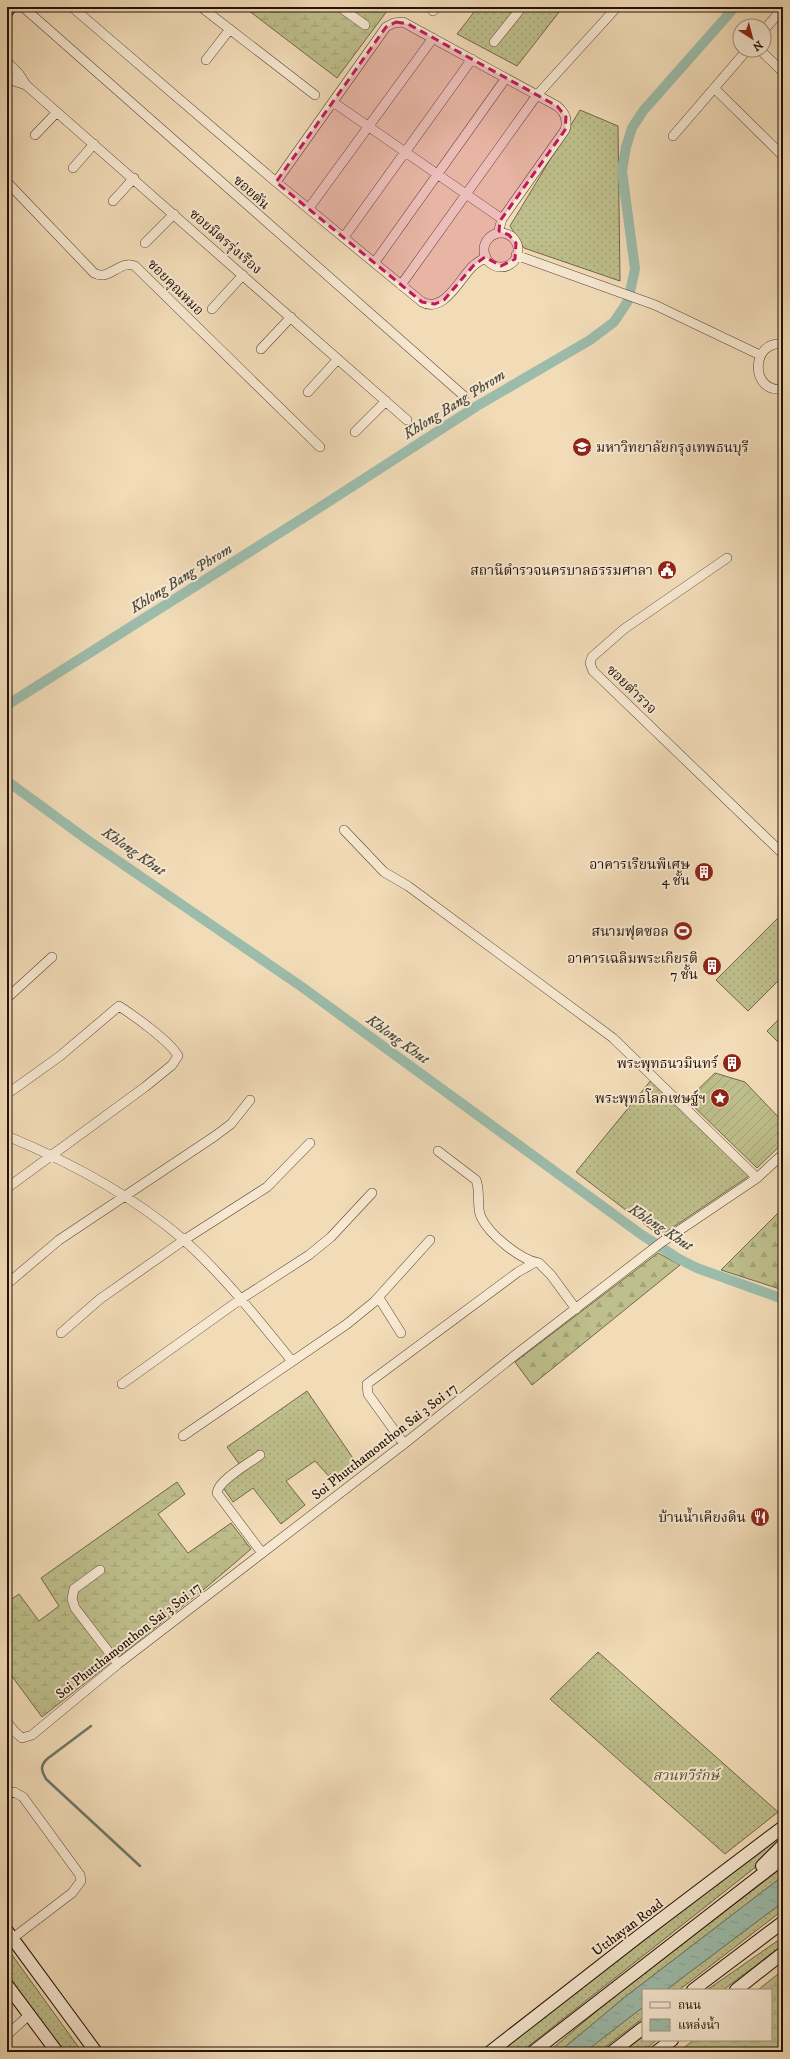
<svg xmlns="http://www.w3.org/2000/svg" width="790" height="2059" viewBox="0 0 790 2059" font-family="'IM FELL DW Pica','Noto Serif Thai',serif">
	<style>
		.grass { fill: url(#grass-dots); stroke: #70684a }
		.forest { fill: url(#forest-firs); stroke: #70684a }
		.wetland { fill: url(#wetland-marsh); stroke: #70684a }
		.garden { fill: url(#garden-furrows); stroke: #70684a }
		.pitch { fill: #bebf8c; stroke: #70684a }
		.water { fill: url(#water-ripples); stroke: #6c7869 }
		.lines { fill: none; stroke-linecap: round; stroke-linejoin: round }
		.stream { stroke: #6c7869; stroke-width: 2.5 }
		.canal { stroke: #9cbcab; stroke-width: 10 }
		.street-casing { stroke: #574433; stroke-width: 10 }
		.secondary-casing { stroke: #231107; stroke-width: 14 }
		.street { stroke: #f7e8d1; stroke-width: 9 }
		.secondary { stroke: #f7e8d1; stroke-width: 12 }
		.marked { fill: #c2185b; fill-opacity: 0.2; stroke: #c2185b; stroke-width: 3; stroke-dasharray: 8 5; stroke-linejoin: round }
		.labels { text-anchor: middle; stroke-width: 4; stroke-linejoin: round; paint-order: stroke }
		.street-label { font-size: 14px; fill: #231107; stroke: #f7e8d1 }
		.poi-label { font-size: 14px; fill: #231107; stroke: #f7e8d1; text-anchor: end }
		.park-label { font-size: 14px; font-style: italic; fill: #594e36; stroke: #f7e8d1 }
		.water-label { font-size: 15px; font-style: italic; fill: #4d4d40; stroke: #f7e8d1 }
	</style>
	<defs>
		<pattern id="grass-dots" width="8" height="8" patternUnits="userSpaceOnUse"><rect width="8" height="8" fill="#bebf8c"/><path d="M2 2h.1M6 6h.1" fill="none" stroke="#a3a377" stroke-width="1.8" stroke-linecap="round"/></pattern>
		<pattern id="forest-firs" width="22" height="20" patternUnits="userSpaceOnUse"><rect width="22" height="20" fill="#bebf8c"/><path d="M5 1l3.5 6h-7zM16 11l3.5 6h-7z" fill="#a3a377"/></pattern>
		<pattern id="wetland-marsh" width="20" height="14" patternUnits="userSpaceOnUse"><rect width="20" height="14" fill="#bebf8c"/><path d="M1 5h8M5 5V1M11 12h8M15 12V8" fill="none" stroke="#a3a377"/></pattern>
		<pattern id="garden-furrows" width="10" height="10" patternUnits="userSpaceOnUse"><rect width="10" height="10" fill="#bebf8c"/><path d="M-1 1l2-2M0 10L10 0M9 11l2-2" fill="none" stroke="#a3a377"/></pattern>
		<pattern id="water-ripples" width="26" height="14" patternUnits="userSpaceOnUse"><rect width="26" height="14" fill="#9cbcab"/><path d="M2 4q2-2 4 0t4 0M15 11q2-2 4 0t4 0" fill="none" stroke="#86a192"/></pattern>
	</defs>
	<rect width="100%" height="100%" fill="#f2dcb8"/>
	<filter id="stains"><feTurbulence type="fractalNoise" baseFrequency=".005" numOctaves="4"/><feColorMatrix values="0 0 0 0 .2 0 0 0 0 .09 0 0 0 0 .02 0 0 0 .5 -.17"/></filter>
	<radialGradient id="worn" r=".72"><stop offset=".6" stop-color="#630" stop-opacity="0"/><stop offset="1" stop-color="#630" stop-opacity=".3"/></radialGradient>
	<path class="grass" d="M 478,7 L 563,7 L 517,66 L 457,34 Z
		M 580,110 L 618,126 L 620,281 L 524,248 L 510,226 Z
		M 783,913 L 783,976 L 748,1011 L 716,980 Z
		M 652,1079 L 749,1176 L 660,1236 L 576,1172 Z
		M 307,1391 L 359,1467 L 336,1484 L 315,1461 L 286,1481 L 305,1505 L 281,1524 L 253,1488 L 233,1502 L 219,1482 L 240,1465 L 227,1447 Z
		M 598,1652 L 778,1812 L 725,1854 L 550,1699 Z
		M 783,1833 L 783,1840 L 762,1862 L 521,2052 L 500,2052 Z
		M 783,1867 L 783,1876 L 625,1997 L 559,2052 L 548,2052 L 615,1996 Z
		M 783,1902 L 783,1910 L 679,1990 L 666,1990 Z
		M 783,1937 L 783,1945 L 723,1990 L 707,1990 Z
		M 7,1948 L 82,2052 L 62,2052 L 7,1976 Z
		M 643,2007 L 643,2018 L 599,2052 L 585,2052 Z
		M 643,2036 L 643,2040 L 657,2040 L 642,2052 L 623,2052 Z"/>
	<path class="forest" d="M 783,1208 L 783,1290 L 721,1270 Z
		M 658,1253 L 680,1265 L 532,1385 L 515,1362 Z"/>
	<path class="wetland" d="M 244,7 L 390,7 L 337,78 Z
		M 177,1482 L 185,1494 L 158,1514 L 188,1553 L 231,1523 L 251,1549 L 208,1586 L 42,1717 L 11,1675 L 7,1677 L 7,1602 L 19,1594 L 39,1621 L 59,1606 L 41,1578 Z
		M 783,1970 L 783,2052 L 678,2052 L 694,2040 L 771,2040 L 771,1990 L 758,1990 Z"/>
	<path class="garden" d="M 715,1073 L 745,1082 L 783,1122 L 783,1143 L 757,1168 L 687,1100 Z"/>
	<path class="pitch" d="M 783,1015 L 783,1047 L 767,1031 Z"/>
	<path class="water" d="M 783,1876 L 783,1902 L 666,1990 L 643,1990 L 643,2007 L 585,2052 L 559,2052 L 625,1997 Z"/>
	<g class="lines">
		<path class="stream" d="M 91,1726 L 47,1759 C 40,1766 41,1770 46,1779 L 140,1866"/>
		<path class="canal" d="M 7,705 L 311,513 L 477,406 L 590,340 L 614,322 L 628,301 L 635,269 L 622,171 L 626,147 L 632,128 L 643,111 L 735,7
			M 7,781 L 89,841 L 302,987 L 642,1235 L 679,1259 L 697,1268 L 783,1299"/>
		<defs>
			<path id="street" d="M 23,7 L 464,396
				M 72,7 L 276,182 L 422,302 C 444,314 460,278 473,266 C 477,262 482,260 486,257
				M 201,7 L 315,95
				M 340,7 L 365,25
				M 433,11 L 436,7
				M 764,30 L 783,8
				M 494,42 L 522,7
				M 760,50 L 783,72
				M 206,60 L 230,29
				M 7,62 L 19,74 L 26,85 L 407,420
				M 7,76 L 14,81 L 26,85
				M 714,88 L 783,156
				M 333,102 L 502,219
				M 35,135 L 57,112
				M 673,136 L 747,50
				M 73,168 L 94,144
				M 7,182 L 94,273 C 109,282 120,259 135,266 L 320,447
				M 276,182 L 386,27 L 394,23 L 403,22 L 557,106 C 565,112 568,120 565,130 L 502,219 L 498,233
				M 113,201 L 134,178
				M 309,208 L 433,38
				M484 250a17 17 0 1 1 34 0a17 17 0 1 1-34 0Z
				M 344,237 L 472,59
				M 145,243 L 174,214
				M 516,255 L 655,305 L 760,355
				M 375,262 L 506,78
				M 401,285 L 537,95 L 617,7
				M 212,309 L 243,275
				M 783,344 C 750,340 750,394 783,389
				M 261,349 L 291,317
				M 308,392 L 338,359
				M 355,432 L 386,401
				M 727,558 L 624,629 L 592,657 L 590,663 L 593,671 L 783,854
				M 344,830 L 384,872 L 408,886 L 613,1038 L 757,1178
				M 7,998 L 52,957
				M 7,1094 L 60,1056 L 119,1006 C 133,1015 171,1042 178,1056 L 172,1065 L 145,1087 L 7,1188
				M 7,1136 C 70,1162 132,1195 184,1240 C 224,1276 257,1318 291,1360
				M 438,1151 L 476,1180 C 481,1192 476,1206 481,1217 C 489,1234 520,1260 539,1263 L 551,1275 L 576,1309
				M 7,1284 L 59,1240 L 215,1136 L 231,1124 L 250,1100
				M 379,1298 L 401,1333
				M 61,1333 L 100,1299 L 184,1240 L 267,1187 L 310,1143
				M 122,1384 L 241,1299 L 309,1255 L 331,1237 L 372,1193
				M 183,1436 L 347,1324 L 374,1302 L 430,1240
				M 404,1444 L 368,1394 L 367,1384 L 518,1272 L 534,1263
				M 260,1455 C 250,1463 218,1480 217,1493 L 262,1553
				M 100,1570 L 74,1589 L 72,1599 L 75,1608 L 118,1664
				M 7,1722 L 15,1732 L 22,1738 L 32,1735 L 118,1664 L 404,1444 L 514,1356 L 662,1242 L 757,1178 L 783,1154
				M 7,1794 L 14,1792 L 23,1797 L 80,1875 L 81,1881 L 72,1893 L 13,1938
				M 7,2035 L 29,2015"/>
			<path id="secondary" d="M 7,11 L 10,7
				M 762,1866 L 783,1845
				M 7,1931 L 96,2052
				M 7,1985 L 57,2052
				M 693,1990 L 783,1922
				M 736,1990 L 783,1953
				M 490,2052 L 639,1936 L 783,1827
				M 533,2052 L 783,1858
				M 612,2052 L 643,2028
				M 656,2052 L 672,2040"/>
		</defs>
		<use href="#street" class="street-casing"/>
		<use href="#secondary" class="secondary-casing"/>
		<use href="#street" class="street"/>
		<use href="#secondary" class="secondary"/>
	</g>
	<path class="marked" d="M 396,22 L 408,24 L 557,106 L 566,117 L 565,130 L 500,221 L 499,231 L 509,235 L 516,243 L 515,259 L 501,266 L 485,257 L 473,266 L 444,300 L 435,304 L 422,302 L 276,182 L 386,27 Z"/>
	<defs>
		<symbol id="university-disc" viewBox="-11 -11 22 22"><circle r="9.5" fill="#8f2418" stroke="#f7e8d1"/><path d="M0-5L7-2L0 1L-7-2ZM-4 1L0 2.5L4 1V4Q0 6-4 4Z" fill="#fff"/></symbol>
		<symbol id="civic-disc" viewBox="-11 -11 22 22"><circle r="9.5" fill="#8f2418" stroke="#f7e8d1"/><path d="M-.6-6.5H3V-4.5H.6V-3L4-1V1h2V6H-6V1h2V-1L-.6-3ZM-1.2 2.5V6h2.4V2.5Z" fill="#fff"/></symbol>
		<symbol id="building-disc" viewBox="-11 -11 22 22"><circle r="9.5" fill="#8f2418" stroke="#f7e8d1"/><path d="M-4-6H4V6H1V3H-1V6H-4ZM-2.5-4.3h1.7v1.8h-1.7ZM.8-4.3h1.7v1.8H.8ZM-2.5-1h1.7V.8h-1.7ZM.8-1h1.7V.8H.8Z" fill="#fff"/></symbol>
		<symbol id="stadium-disc" viewBox="-11 -11 22 22"><circle r="9.5" fill="#8f2418" stroke="#f7e8d1"/><path d="M0-5a6.5 5 0 1 0 0 10a6.5 5 0 1 0 0-10ZM-3.5-1.8h7v3.6h-7Z" fill="#fff"/></symbol>
		<symbol id="sight-disc" viewBox="-11 -11 22 22"><circle r="9.5" fill="#8f2418" stroke="#f7e8d1"/><path d="M0-6L1.8-2.2L6-1.7L2.9 1.2L3.7 5.4L0 3.3L-3.7 5.4L-2.9 1.2L-6-1.7L-1.8-2.2Z" fill="#fff"/></symbol>
		<symbol id="restaurant-disc" viewBox="-11 -11 22 22"><circle r="9.5" fill="#8f2418" stroke="#f7e8d1"/><path d="M-5-6h1v4h1v-4h1v4h1v-4h1v5L-1.5 .5V6h-2V.5L-5-1ZM5-6V6H3V1.5H1.5Q1.5-4 5-6Z" fill="#fff"/></symbol>
	</defs>
	<g fill-rule="evenodd">
		<use href="#university-disc" x="571" y="436" width="22" height="22"/>
		<use href="#civic-disc" x="656" y="559" width="22" height="22"/>
		<use href="#building-disc" x="693" y="861" width="22" height="22"/>
		<use href="#stadium-disc" x="672" y="920" width="22" height="22"/>
		<use href="#building-disc" x="701" y="955" width="22" height="22"/>
		<use href="#building-disc" x="721" y="1052" width="22" height="22"/>
		<use href="#sight-disc" x="709" y="1087" width="22" height="22"/>
		<use href="#restaurant-disc" x="749" y="1506" width="22" height="22"/>
	</g>
	<g class="labels">
		<g class="street-label">
			<text transform="translate(252 192) rotate(42)" y="5">ซอยตัน</text>
			<text transform="translate(226 241) rotate(41)" y="5">ซอยมิตรรุ่งเรือง</text>
			<text transform="translate(176 287) rotate(45)" y="5">ซอยคุณหมอ</text>
			<text transform="translate(632 689) rotate(44)" y="5">ซอยตำรวจ</text>
			<text transform="translate(384 1441) rotate(-38)" y="5">Soi Phutthamonthon Sai 3 Soi 17</text>
			<text transform="translate(128 1640) rotate(-38)" y="5">Soi Phutthamonthon Sai 3 Soi 17</text>
			<text transform="translate(627 1927) rotate(-37)" y="5">Utthayan Road</text>
		</g>
		<g class="poi-label">
			<text x="596" y="452" text-anchor="start">มหาวิทยาลัยกรุงเทพธนบุรี</text>
			<text x="653" y="575">สถานีตำรวจนครบาลธรรมศาลา</text>
			<text x="690" y="869">อาคารเรียนพิเศษ<tspan x="690" dy="16">4 ชั้น</tspan></text>
			<text x="669" y="936">สนามฟุตซอล</text>
			<text x="698" y="963">อาคารเฉลิมพระเกียรติ<tspan x="698" dy="16">7 ชั้น</tspan></text>
			<text x="718" y="1068">พระพุทธนวมินทร์</text>
			<text x="706" y="1103">พระพุทธโลกเชษฐ์ฯ</text>
			<text x="746" y="1522">บ้านน้ำเคียงดิน</text>
		</g>
		<g class="park-label">
			<text x="686" y="1780">สวนทวีรักษ์</text>
		</g>
		<g class="water-label">
			<text transform="translate(454 404) rotate(-32)" y="5">Khlong Bang Phrom</text>
			<text transform="translate(181 578) rotate(-32)" y="5">Khlong Bang Phrom</text>
			<text transform="translate(134 851) rotate(35)" y="5">Khlong Khut</text>
			<text transform="translate(398 1039) rotate(36)" y="5">Khlong Khut</text>
			<text transform="translate(661 1227) rotate(33)" y="5">Khlong Khut</text>
		</g>
	</g>
	<rect width="790" height="2059" fill="none" stroke="#f2dcb8" stroke-width="24"/>
	<rect x="8" y="8" width="774" height="2043" fill="none" stroke="#231107" stroke-width="2"/>
	<rect x="12" y="12" width="766" height="2035" fill="none" stroke="#231107"/>
	<rect x="642" y="1989" width="130" height="52" fill="#f7e8d1" stroke="#a29280"/>
	<rect x="650" y="2002" width="20" height="6" fill="#f7e8d1" stroke="#a29280"/>
	<text x="678" y="2009" font-size="12" fill="#231107">ถนน</text>
	<rect x="650" y="2019" width="20" height="12" fill="url(#water-ripples)" stroke="#a29280"/>
	<text x="678" y="2029" font-size="12" fill="#231107">แหล่งน้ำ</text>
	<g transform="translate(752 38) rotate(144)"><circle r="19" fill="#f7e8d1" stroke="#a29280"/>
	<path d="M0-3L7 15L0 10L-7 15Z" fill="#8f2418"/>
	<text y="-6" font-size="11" font-weight="bold" text-anchor="middle" fill="#231107">N</text>
	</g>
	<rect width="100%" height="100%" filter="url(#stains)"/>
	<rect width="100%" height="100%" fill="url(#worn)"/>
</svg>
